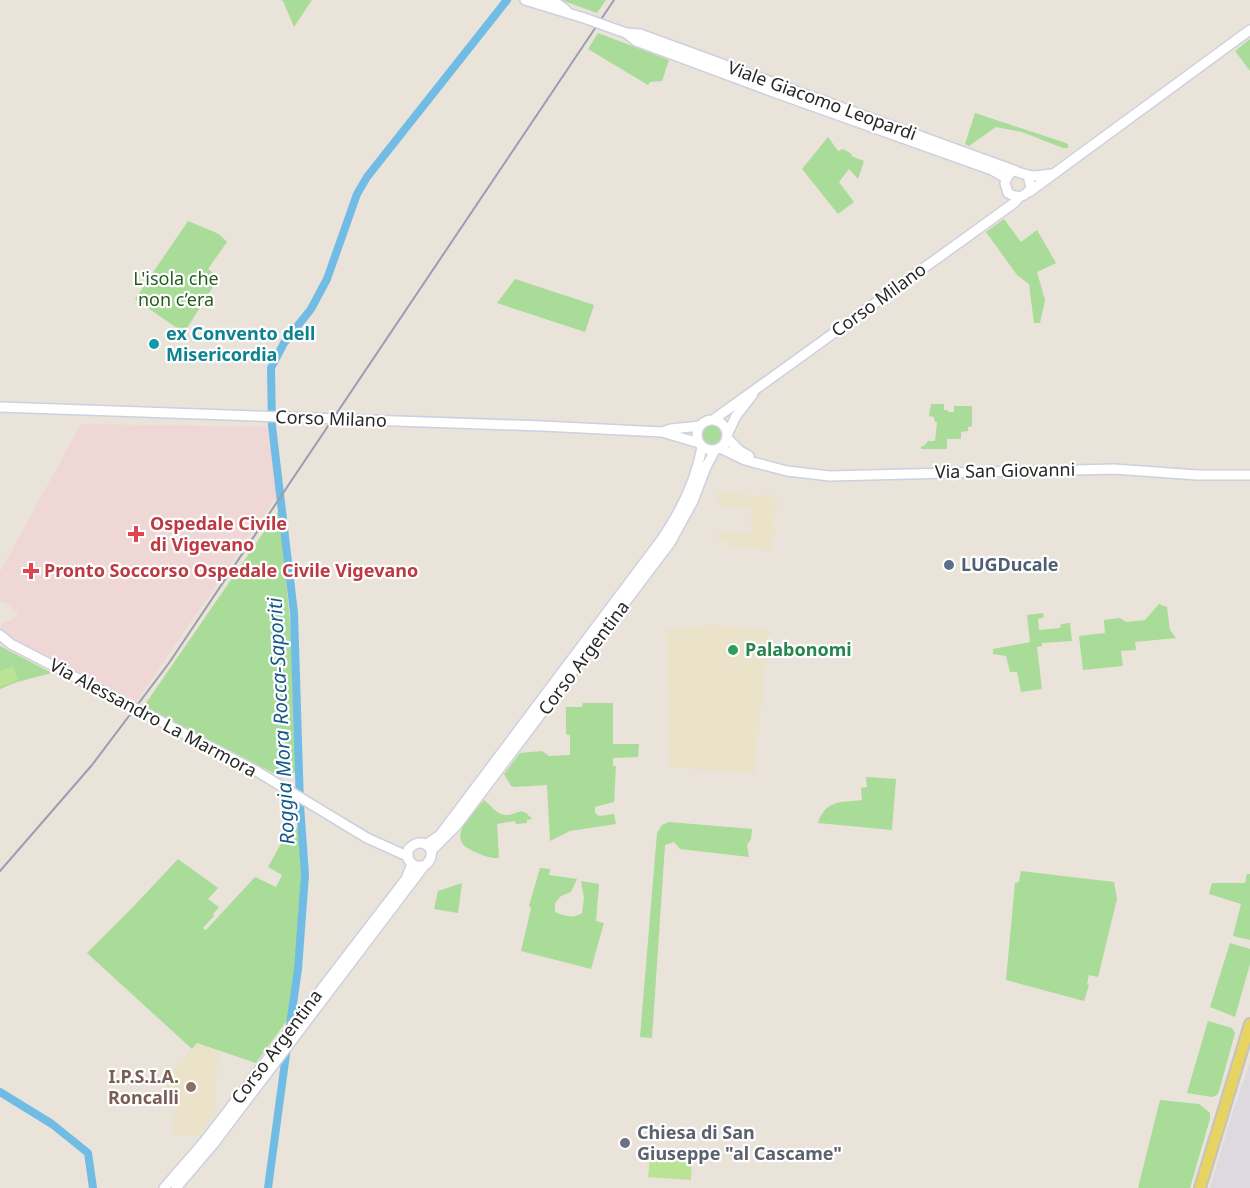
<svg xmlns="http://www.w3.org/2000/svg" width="1250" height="1188" viewBox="0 0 1250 1188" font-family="'Noto Sans',sans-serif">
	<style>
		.industrial { fill: #dcd9e1 }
		.education { fill: #eae2c9 }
		.medical { fill: #efd7d6 }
		.green { fill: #a9dc98 }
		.pitch { fill: #bae394 }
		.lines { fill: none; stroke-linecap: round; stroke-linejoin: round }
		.canal { stroke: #71bce5; stroke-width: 8 }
		.secondary-casing { stroke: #ced0df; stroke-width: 12 }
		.primary-casing { stroke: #c3c3c3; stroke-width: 14 }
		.secondary { stroke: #fff; stroke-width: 9 }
		.primary { stroke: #e6d360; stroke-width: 10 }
		.rail { stroke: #9c9db0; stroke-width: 2 }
		.secondary-bridge-casing { stroke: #ced0df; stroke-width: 12; stroke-linecap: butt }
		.secondary-bridge { stroke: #fff; stroke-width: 9 }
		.culture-dot { fill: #0f9aa8; stroke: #fff; stroke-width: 2 }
		.health-dot { fill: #e0444e; stroke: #fff; stroke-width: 2 }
		.service-dot { fill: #5c6f8a; stroke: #fff; stroke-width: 2 }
		.leisure-dot { fill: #2e9e5b; stroke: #fff; stroke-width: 2 }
		.education-dot { fill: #8d6e63; stroke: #fff; stroke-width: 2 }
		.worship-dot { fill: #6b7280; stroke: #fff; stroke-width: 2 }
		.labels { text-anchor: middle; stroke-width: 4.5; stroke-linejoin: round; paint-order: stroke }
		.street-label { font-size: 18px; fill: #272727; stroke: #fff }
		.park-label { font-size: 18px; fill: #255d1d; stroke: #fff }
		.culture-label { font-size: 18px; font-weight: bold; fill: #0d838f; stroke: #fff; text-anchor: start }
		.health-label { font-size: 18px; font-weight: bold; fill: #be3a42; stroke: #fff; text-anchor: start }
		.service-label { font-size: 18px; font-weight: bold; fill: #4e5e75; stroke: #fff; text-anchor: start }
		.leisure-label { font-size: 18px; font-weight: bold; fill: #27864d; stroke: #fff; text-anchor: start }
		.education-label { font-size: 18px; font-weight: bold; fill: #785e54; stroke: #fff; text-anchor: end }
		.worship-label { font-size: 18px; font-weight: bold; fill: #5b616d; stroke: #fff; text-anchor: start }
		.water-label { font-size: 20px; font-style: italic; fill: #15588c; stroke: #fff }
	</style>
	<rect width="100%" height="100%" fill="#e9e3d9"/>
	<path class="industrial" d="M 1250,1063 L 1250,1188 L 1210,1188 L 1233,1111 Z"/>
	<path class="education" d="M 718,491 L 764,497 L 764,494 L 773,495 L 773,500 L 778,501 L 778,509 L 775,509 L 773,526 L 776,527 L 776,535 L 771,535 L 772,551 L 760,550 L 760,548 L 727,546 L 727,542 L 718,541 L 718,532 L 750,534 L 752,511 L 754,509 L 718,505 Z
		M 714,625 L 769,630 L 754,774 L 670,767 L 666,629 Z
		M 197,1043 L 218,1050 L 214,1117 L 200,1136 L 173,1134 L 176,1095 L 162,1083 Z"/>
	<path class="medical" d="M 81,424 L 267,427 L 278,495 L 136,702 L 10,637 L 0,629 L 2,623 L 10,621 L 19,613 L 10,606 L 1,601 L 0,603 L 0,572 Z"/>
	<path class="green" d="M 280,0 L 312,0 L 294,27 L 283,1 Z
		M 561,0 L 606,0 L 597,13 Z
		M 598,33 L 669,60 L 662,81 L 650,82 L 648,85 L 588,49 Z
		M 1250,39 L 1250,71 L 1235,51 Z
		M 975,113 L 1063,142 L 1068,144 L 1068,148 L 1063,148 L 1022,132 L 996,127 L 969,146 L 965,144 Z
		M 828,137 L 838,151 L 843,149 L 852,154 L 851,156 L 864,161 L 858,179 L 849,169 L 839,182 L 854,202 L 838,214 L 802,169 Z
		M 1004,219 L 1021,242 L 1037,230 L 1056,263 L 1037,272 L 1045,300 L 1040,323 L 1034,323 L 1029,284 L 1017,275 L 986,232 Z
		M 188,221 L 219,234 L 227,242 L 208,269 L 219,277 L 184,333 L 135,299 Z
		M 515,279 L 594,305 L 585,332 L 497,303 Z
		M 931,404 L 944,404 L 944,410 L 948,410 L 948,412 L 954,412 L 954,406 L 972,406 L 972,426 L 968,427 L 968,431 L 961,432 L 961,439 L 947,439 L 947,449 L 921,449 L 921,446 L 924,446 L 928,441 L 935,441 L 937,422 L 935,422 L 934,417 L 929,416 Z
		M702 435a10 10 0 1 1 20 0a10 10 0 1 1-20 0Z
		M 279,510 C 288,597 298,685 295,773 L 285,772 L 281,777 L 144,706 Z
		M 1159,604 L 1167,607 L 1170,630 L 1176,638 L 1135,642 L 1136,650 L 1121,651 L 1123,666 L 1083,670 L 1079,636 L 1105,633 L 1104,620 L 1120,618 L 1126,622 L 1145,620 Z
		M 1043,613 L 1044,617 L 1038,619 L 1039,630 L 1060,628 L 1061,624 L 1070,623 L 1072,641 L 1042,643 L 1042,646 L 1037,647 L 1042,689 L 1021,692 L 1017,672 L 1010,672 L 1006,656 L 993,654 L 993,649 L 1030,642 L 1027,615 Z
		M 0,646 L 52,673 L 17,682 L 0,689 Z
		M 583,703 L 613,703 L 613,744 L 639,744 L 638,757 L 613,758 L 613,766 L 616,766 L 614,802 L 595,807 L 595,813 L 599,816 L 614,814 L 616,824 L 570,831 L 550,841 L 547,785 L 515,787 L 511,786 L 504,774 L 520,753 L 542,751 L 549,756 L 570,755 L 570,735 L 566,734 L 566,707 L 582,707 Z
		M 866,777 L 896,779 L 892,830 L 818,823 C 826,799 840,803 862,800 L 861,788 L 867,787 Z
		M 484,800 C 489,804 498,815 505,815 C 517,816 520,804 532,819 L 527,820 L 527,823 L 516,824 L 515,821 L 497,824 L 499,858 C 489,859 480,854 471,850 C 445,838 473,814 484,800 Z
		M 669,822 L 752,829 L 751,839 L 747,845 L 749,857 L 680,849 L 674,842 L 665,845 L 652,1038 L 640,1037 L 657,833 L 662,825 Z
		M 300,823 L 304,873 L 296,968 L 288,1019 L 256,1063 L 197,1043 L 192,1049 L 87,953 L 133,907 L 178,859 L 218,888 L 208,899 L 219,907 L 213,914 L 214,916 L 203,928 L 206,930 L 255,877 L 276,887 L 282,875 L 268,867 L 283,840 L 288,842 Z
		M 540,868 L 550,869 L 549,875 L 577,879 L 571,892 L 561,896 L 555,903 L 555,912 C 563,916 575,919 582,913 L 584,898 L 581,881 L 599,884 L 596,921 L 604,923 L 591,969 L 521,951 L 531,908 L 529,906 Z
		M 1021,871 L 1114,882 L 1117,899 L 1098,977 L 1089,975 L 1087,984 L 1089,985 L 1084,1001 L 1006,980 L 1015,883 L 1019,882 Z
		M 1247,874 L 1250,874 L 1250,940 L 1233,936 L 1241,904 L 1209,894 L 1212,883 L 1245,883 Z
		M 462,883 L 458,913 L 434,909 L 438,891 Z
		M 1230,943 L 1250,949 L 1250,964 L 1235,1017 L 1210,1007 Z
		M 1208,1021 L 1232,1028 L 1235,1033 L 1219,1091 L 1217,1095 L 1212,1097 L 1187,1093 Z
		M 1160,1100 L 1199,1104 L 1210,1113 L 1210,1119 L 1190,1188 L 1138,1188 Z"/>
	<path class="pitch" d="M 13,666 L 18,680 L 0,687 L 0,671 Z
		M 650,1156 L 692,1159 L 691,1180 L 648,1177 Z"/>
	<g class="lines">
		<path class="canal" d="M 289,1032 L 298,969 L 305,875 L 300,805 L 294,613 L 272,426 L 271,368 L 284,343 L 311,309 L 327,279 L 357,194 L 367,177 L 507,0
			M 0,1092 L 52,1124 L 88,1153 L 93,1188
			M 268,1188 L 287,1047"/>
		<defs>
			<path id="secondary" d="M 525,0 L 584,18
				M 546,0 L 558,4 L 566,10
				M 626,33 L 640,34 L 1016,171
				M 626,33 L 636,41 L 776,93 L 992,170 L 1006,178
				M 1028,176 L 1031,187 C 1026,197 1018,199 1008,193 L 1005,183 C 1011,163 1020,175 1032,176 C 1038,176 1045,175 1052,174
				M 1029,192 L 1250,30
				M 0,407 L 542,426 L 662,432 L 699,443
				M697 435a15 15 0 1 1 30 0a15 15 0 1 1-30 0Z
				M 713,420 L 1014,203 L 1019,197
				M 662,432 L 671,429 L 700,426
				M 727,435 L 736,416 L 753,394
				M 727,438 L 740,451 L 749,456
				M 720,448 L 745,460 L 787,471 L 830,476 L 1114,469 L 1197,475 L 1250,475
				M 0,635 L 11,644 L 129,705
				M 141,711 L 258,772 L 367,838 L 407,856
				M 426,845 L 440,835 L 662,539 C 681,511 696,480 702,447
				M 431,851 L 457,825 L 670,543 L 693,501 L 706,467 L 715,450
				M 164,1188 L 204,1142 L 406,879 L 412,864
				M 176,1188 L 215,1142 L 424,866 C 442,853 423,832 408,850 L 408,859 L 414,866 L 424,866"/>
			<path id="primary" d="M 1200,1188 L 1250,1024"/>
		</defs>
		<use href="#secondary" class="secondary-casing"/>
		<use href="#primary" class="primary-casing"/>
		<use href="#secondary" class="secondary"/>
		<use href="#primary" class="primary"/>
		<path class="rail" d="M 0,871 L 92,765 L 169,663 L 614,0"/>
		<defs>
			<path id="secondary-bridge" d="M 584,18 L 626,33
				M 129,705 L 141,711"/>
		</defs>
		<use href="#secondary-bridge" class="secondary-bridge-casing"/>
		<use href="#secondary-bridge" class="secondary-bridge"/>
	</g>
	<circle class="culture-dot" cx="154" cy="344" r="6"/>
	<g class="health-dot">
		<path d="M133 525h6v6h6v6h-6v6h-6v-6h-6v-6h6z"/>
		<path d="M28 562h6v6h6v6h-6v6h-6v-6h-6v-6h6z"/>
	</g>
	<circle class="service-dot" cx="949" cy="565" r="6"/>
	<circle class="leisure-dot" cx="733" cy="650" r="6"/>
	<circle class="education-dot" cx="191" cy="1087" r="6"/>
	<circle class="worship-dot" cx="625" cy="1143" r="6"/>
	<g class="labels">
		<g class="street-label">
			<text transform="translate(822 101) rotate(20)" y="6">Viale Giacomo Leopardi</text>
			<text transform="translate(879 300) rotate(-36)" y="6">Corso Milano</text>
			<text transform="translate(331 419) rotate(2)" y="6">Corso Milano</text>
			<text transform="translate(1005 471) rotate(-1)" y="6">Via San Giovanni</text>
			<text transform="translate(584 658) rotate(-53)" y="6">Corso Argentina</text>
			<text transform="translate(153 718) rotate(28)" y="6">Via Alessandro La Marmora</text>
			<text transform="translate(277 1047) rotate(-53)" y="6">Corso Argentina</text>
		</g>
		<g class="park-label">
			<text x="176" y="285">L'isola che<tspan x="176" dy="21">non c’era</tspan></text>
		</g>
		<g class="culture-label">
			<text x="166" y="340">ex Convento dell<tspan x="166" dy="21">Misericordia</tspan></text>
		</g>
		<g class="health-label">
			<text x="150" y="530">Ospedale Civile<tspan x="150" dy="21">di Vigevano</tspan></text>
			<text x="44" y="577">Pronto Soccorso Ospedale Civile Vigevano</text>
		</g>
		<g class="service-label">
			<text x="961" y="571">LUGDucale</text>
		</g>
		<g class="leisure-label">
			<text x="745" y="656">Palabonomi</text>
		</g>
		<g class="education-label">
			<text x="179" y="1083">I.P.S.I.A.<tspan x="179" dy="21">Roncalli</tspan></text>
		</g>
		<g class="worship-label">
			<text x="637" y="1139">Chiesa di San<tspan x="637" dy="21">Giuseppe "al Cascame"</tspan></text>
		</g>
		<g class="water-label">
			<text transform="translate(281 721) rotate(-93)" y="7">Roggia Mora Rocca-Saporiti</text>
		</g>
	</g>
</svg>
